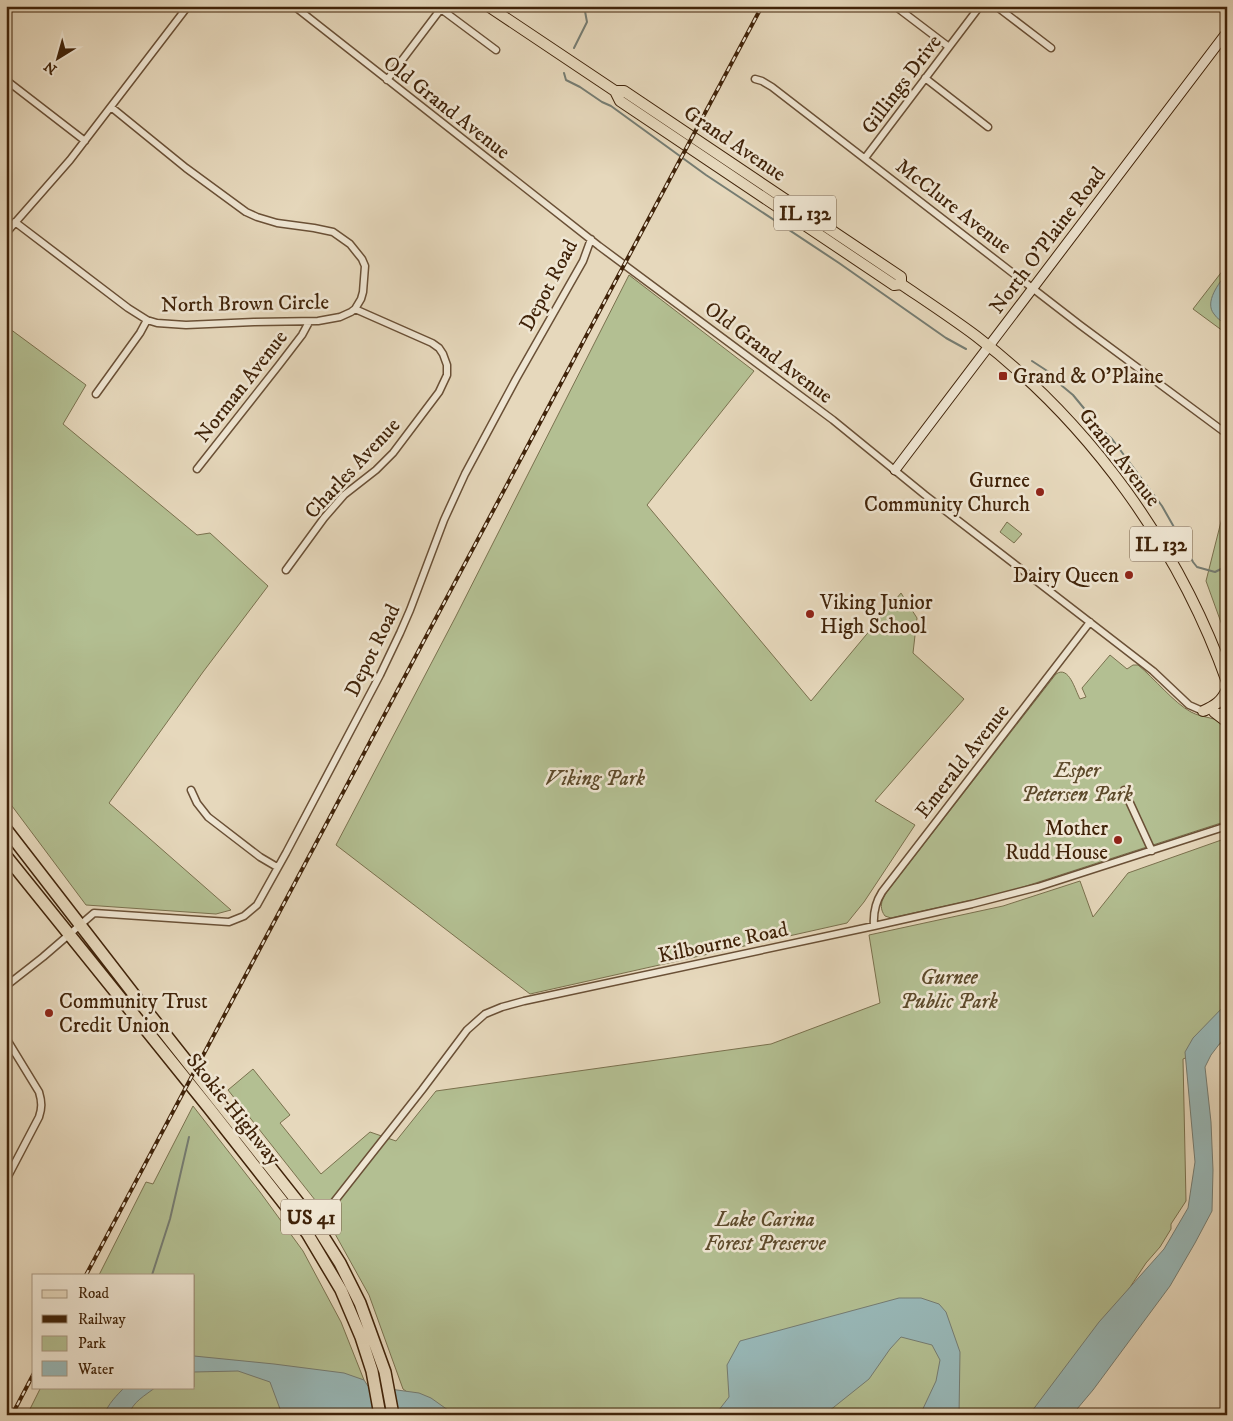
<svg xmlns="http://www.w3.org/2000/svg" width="1233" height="1421" viewBox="0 0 1233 1421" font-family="'IM FELL DW Pica',serif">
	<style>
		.green { fill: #b3bf92; stroke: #7a714e }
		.water { fill: #98b8b8; stroke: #757c72 }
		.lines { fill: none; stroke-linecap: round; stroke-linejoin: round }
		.stream { stroke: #757c72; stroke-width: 2 }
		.street-casing { stroke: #6a5036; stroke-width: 9 }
		.secondary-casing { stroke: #402309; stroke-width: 11 }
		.primary-casing { stroke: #402309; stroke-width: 12 }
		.highway-casing { stroke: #402309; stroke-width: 14 }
		.street { stroke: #efe6d3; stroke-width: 6 }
		.secondary { stroke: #efe6d3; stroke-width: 9 }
		.primary { stroke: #e6d8bc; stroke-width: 10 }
		.highway { stroke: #e6d8bc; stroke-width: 11 }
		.rail-casing { stroke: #402309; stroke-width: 4 }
		.rail { stroke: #efe6d3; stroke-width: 2; stroke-dasharray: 5.5; stroke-linecap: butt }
		.poi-dot { fill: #8f2418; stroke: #efe6d3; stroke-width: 2 }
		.labels { text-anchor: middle; stroke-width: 5; stroke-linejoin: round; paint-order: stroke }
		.shield { fill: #efe6d3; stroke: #745e46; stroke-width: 1 }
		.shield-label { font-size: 20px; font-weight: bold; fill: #402309 }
		.street-label { font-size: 21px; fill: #402309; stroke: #efe6d3 }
		.poi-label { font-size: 21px; fill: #402309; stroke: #efe6d3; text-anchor: start }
		.park-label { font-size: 21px; font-style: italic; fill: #5d4a2b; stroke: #efe6d3 }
	</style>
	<rect width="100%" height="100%" fill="#e6d8bc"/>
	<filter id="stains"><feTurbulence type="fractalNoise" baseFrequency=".004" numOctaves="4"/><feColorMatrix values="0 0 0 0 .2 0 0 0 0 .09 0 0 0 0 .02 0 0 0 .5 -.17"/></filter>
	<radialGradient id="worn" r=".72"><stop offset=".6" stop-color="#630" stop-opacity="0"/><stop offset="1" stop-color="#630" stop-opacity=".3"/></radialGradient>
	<path class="green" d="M 1227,265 L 1227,334 L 1193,309 Z
		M 629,275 L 754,371 L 647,505 L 811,701 L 901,593 L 917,618 L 913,653 L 964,699 L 875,801 L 915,825 L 864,902 L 847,923 L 530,994 L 336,845 L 455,618 Z
		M 6,326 L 86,385 L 63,424 L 197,535 L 210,533 L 268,586 L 203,672 L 109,803 L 231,910 L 216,914 L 86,905 L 6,798 Z
		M 1227,498 L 1227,639 L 1206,581 Z
		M 1007,522 L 1022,534 L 1014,543 L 1000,532 Z
		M 1110,655 L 1127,669 L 1133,665 L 1138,665 C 1154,678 1174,703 1191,712 C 1202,718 1216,717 1227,725 L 1227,821 L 1017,889 L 977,899 L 895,917 L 891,918 L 885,916 C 875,903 888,891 896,880 L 1056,674 C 1069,665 1075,690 1080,699 L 1086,697 L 1082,688 Z
		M 1227,838 L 1227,1041 L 1183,1059 L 1186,1201 L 1171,1224 L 1171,1229 L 1160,1247 L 1146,1263 L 1080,1363 L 1044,1415 L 439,1415 L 403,1389 L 369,1295 L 319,1205 L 228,1090 L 253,1069 L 290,1115 L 280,1123 L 321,1174 L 370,1132 L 396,1141 L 436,1091 L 771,1044 L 880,1003 L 869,935 L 1003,906 L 1080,881 L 1093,917 L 1128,873 Z
		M 193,1106 L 260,1192 L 303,1251 L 341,1322 L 364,1380 L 360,1379 L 367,1415 L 27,1415 L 41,1387 L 194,1387 L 194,1275 L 99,1275 L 146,1182 L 153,1184 Z"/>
	<path class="water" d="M 1227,273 L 1227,325 C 1223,322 1217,319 1214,314 C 1204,302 1219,283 1227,273 Z
		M 1227,1003 L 1227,1034 L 1211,1055 L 1205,1067 L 1211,1122 L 1213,1170 L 1212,1211 L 1195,1243 L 1170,1286 L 1093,1390 L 1072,1415 L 1029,1415 L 1099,1322 L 1164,1249 L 1188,1208 L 1195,1162 L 1185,1052 L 1193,1038 Z
		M 899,1298 L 921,1298 L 939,1304 L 946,1312 L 960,1352 L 959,1415 L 920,1415 L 936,1381 L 940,1360 L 932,1345 L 901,1337 L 890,1349 L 869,1379 L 824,1415 L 715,1415 L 729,1397 L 727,1365 L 740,1341 Z
		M 194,1356 L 274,1364 L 344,1373 L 364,1380 L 368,1386 L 419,1393 L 431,1398 L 455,1415 L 292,1415 L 280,1409 L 270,1382 L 238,1371 L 194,1372 Z
		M 125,1387 L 156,1387 C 146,1395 132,1402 129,1415 L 104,1415 C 108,1404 117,1395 125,1387 Z"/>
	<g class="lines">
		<path class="stream" d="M 574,48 L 587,22 L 584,6
			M 564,73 L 566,80 L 580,87 L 602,102 L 611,106 L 706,175 L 839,263 L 946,338 L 966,349
			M 1032,361 L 1055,376 L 1061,385 L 1073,395 L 1101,429 L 1112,439 L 1162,506 L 1187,550 L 1193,562 L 1197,567 L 1215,572 L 1227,566
			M 152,1275 L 170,1219 L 189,1137"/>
		<defs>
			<path id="street" d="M 294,6 L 599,246 L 833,420 L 925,495 L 1153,671 L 1189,705 L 1205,712
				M 895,6 L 949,47
				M 996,6 L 1051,48
				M 441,9 L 496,50
				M 925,78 L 988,127
				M 755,79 L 762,81 L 772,87 L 1080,325 L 1227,434
				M 6,80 L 85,141
				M 387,80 L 443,6
				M 865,158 L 980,6
				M 15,222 L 128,308 L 147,320 L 157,323 L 186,325 L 254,322 L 318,321 L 340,317 L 351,312 L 355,309 L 361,299 L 363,292 L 365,266 L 362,259 L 350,244 L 333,232 L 314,228 L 277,223 L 257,217 L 246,212 L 186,168 L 111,107
				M 6,233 L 70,160 L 188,6
				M 96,394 L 140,333 L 147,320
				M 197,469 L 279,365 L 302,335 L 309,322
				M 286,570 L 324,518 L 344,495 L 376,470 L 393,453 L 439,392 L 447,375 L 447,365 L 443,354 L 439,348 L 432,343 L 355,309
				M 1215,712 L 1227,712
				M 191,790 L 197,803 L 208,817 L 260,857 L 277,867
				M 1124,790 L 1152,851
				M 874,926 C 873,913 875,903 882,892 L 1090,622
				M 6,986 L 43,957 L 94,913 L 229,922 L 244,916 L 257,905 L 286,853 L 380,675 L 400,633 L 410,610 L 444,520 L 465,474 L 516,379 L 583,261 L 591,239
				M 6,1038 L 39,1092 C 42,1102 42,1108 39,1117 L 6,1180
				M 315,1226 L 422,1090 L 467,1030 L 485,1014 L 502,1007 L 524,1001 L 874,926 L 972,904 L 1038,887 L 1227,826"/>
			<path id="secondary" d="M 895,470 L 1227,32"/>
			<path id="primary" d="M 488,6 L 615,91 L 620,101 L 894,285 L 901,284 C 926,301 952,318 976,336 C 1090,423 1179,547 1227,682
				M 615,91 L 624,91 L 901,277 L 901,284
				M 1203,711 C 1215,706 1222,701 1227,689
				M 1214,712 L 1227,722"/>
			<path id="highway" d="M 6,829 L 139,1001 L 316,1225 L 340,1263 L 360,1303 L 385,1372 L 393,1415
				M 6,856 L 209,1108 L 307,1233 L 341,1290 L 361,1337 L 372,1371 L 380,1415"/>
		</defs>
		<use href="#street" class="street-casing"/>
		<use href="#secondary" class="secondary-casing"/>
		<use href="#primary" class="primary-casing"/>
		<use href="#highway" class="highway-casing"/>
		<use href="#street" class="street"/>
		<use href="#secondary" class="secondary"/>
		<use href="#primary" class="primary"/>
		<use href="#highway" class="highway"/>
		<defs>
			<path id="rail" d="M 86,1275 L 762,6
				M 12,1415 L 34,1373"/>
		</defs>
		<use href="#rail" class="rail-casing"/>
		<use href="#rail" class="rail"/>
	</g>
	<g class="poi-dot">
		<rect x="998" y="371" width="10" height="10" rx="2.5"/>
		<circle cx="1040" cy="492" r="5"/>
		<circle cx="1129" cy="575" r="5"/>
		<circle cx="810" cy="614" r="5"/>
		<circle cx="1118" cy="840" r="5"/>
		<circle cx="49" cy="1013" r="5"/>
	</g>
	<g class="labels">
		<g class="shield">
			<rect x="774" y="195.5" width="62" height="35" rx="4"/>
			<rect x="1130" y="526.5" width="62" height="35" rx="4"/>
			<rect x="281" y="1199.5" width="60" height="35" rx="4"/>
		</g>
		<g class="shield-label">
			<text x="805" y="220">IL 132</text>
			<text x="1161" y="551">IL 132</text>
			<text x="311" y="1224">US 41</text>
		</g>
		<g class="street-label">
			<text transform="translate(901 84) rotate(-53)" y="7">Gillings Drive</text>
			<text transform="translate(447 107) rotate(38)" y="7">Old Grand Avenue</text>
			<text transform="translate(735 143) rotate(34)" y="7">Grand Avenue</text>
			<text transform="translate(954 206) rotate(38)" y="7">McClure Avenue</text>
			<text transform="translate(1047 240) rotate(-53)" y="7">North O'Plaine Road</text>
			<text transform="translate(548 285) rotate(-62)" y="7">Depot Road</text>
			<text transform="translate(245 303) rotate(-1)" y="7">North Brown Circle</text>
			<text transform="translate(769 352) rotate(37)" y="7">Old Grand Avenue</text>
			<text transform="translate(241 386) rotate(-52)" y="7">Norman Avenue</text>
			<text transform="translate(1120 457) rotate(52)" y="7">Grand Avenue</text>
			<text transform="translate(352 468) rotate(-47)" y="7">Charles Avenue</text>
			<text transform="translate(372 650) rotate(-64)" y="7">Depot Road</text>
			<text transform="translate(962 761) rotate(-52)" y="7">Emerald Avenue</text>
			<text transform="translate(723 942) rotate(-12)" y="7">Kilbourne Road</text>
			<text transform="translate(234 1109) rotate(51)" y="7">Skokie Highway</text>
		</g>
		<g class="poi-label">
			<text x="1013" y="383">Grand &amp; O'Plaine</text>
			<text x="1030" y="487" text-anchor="end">Gurnee<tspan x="1030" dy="24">Community Church</tspan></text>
			<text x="1119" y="582" text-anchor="end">Dairy Queen</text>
			<text x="820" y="609">Viking Junior<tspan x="820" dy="24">High School</tspan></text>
			<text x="1108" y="835" text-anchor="end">Mother<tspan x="1108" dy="24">Rudd House</tspan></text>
			<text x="59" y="1008">Community Trust<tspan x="59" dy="24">Credit Union</tspan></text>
		</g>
		<g class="park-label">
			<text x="1077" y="777">Esper<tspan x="1077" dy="24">Petersen Park</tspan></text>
			<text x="595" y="785">Viking Park</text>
			<text x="949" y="984">Gurnee<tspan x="949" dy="24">Public Park</tspan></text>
			<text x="765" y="1226">Lake Carina<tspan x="765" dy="24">Forest Preserve</tspan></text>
		</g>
	</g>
	<rect width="1233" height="1421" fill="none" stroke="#e6d8bc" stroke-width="25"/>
	<rect x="8" y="8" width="1218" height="1406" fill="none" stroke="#402309" stroke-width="2.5"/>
	<rect x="12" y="12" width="1208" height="1396" fill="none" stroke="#402309"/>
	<rect x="32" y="1274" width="162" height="115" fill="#efe6d3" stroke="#a99882"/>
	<rect x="42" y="1290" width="25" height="8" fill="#e6d8bc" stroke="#a99882"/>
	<text x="78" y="1298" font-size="15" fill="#402309">Road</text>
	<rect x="42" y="1315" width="25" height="8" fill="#402309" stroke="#a99882"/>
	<text x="78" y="1324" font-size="15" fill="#402309">Railway</text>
	<rect x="42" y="1336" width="25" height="15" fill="#b3bf92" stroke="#a99882"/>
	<text x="78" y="1348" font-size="15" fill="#402309">Park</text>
	<rect x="42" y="1361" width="25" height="15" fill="#98b8b8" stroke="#a99882"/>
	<text x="78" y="1374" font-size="15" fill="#402309">Water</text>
	<g transform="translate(58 58) rotate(217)" stroke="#efe6d3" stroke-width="4" paint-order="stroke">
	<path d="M0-4L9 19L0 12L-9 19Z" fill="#402309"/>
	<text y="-8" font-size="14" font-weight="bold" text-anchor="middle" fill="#402309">N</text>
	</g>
	<rect width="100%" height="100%" filter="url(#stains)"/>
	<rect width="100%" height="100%" fill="url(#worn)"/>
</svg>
